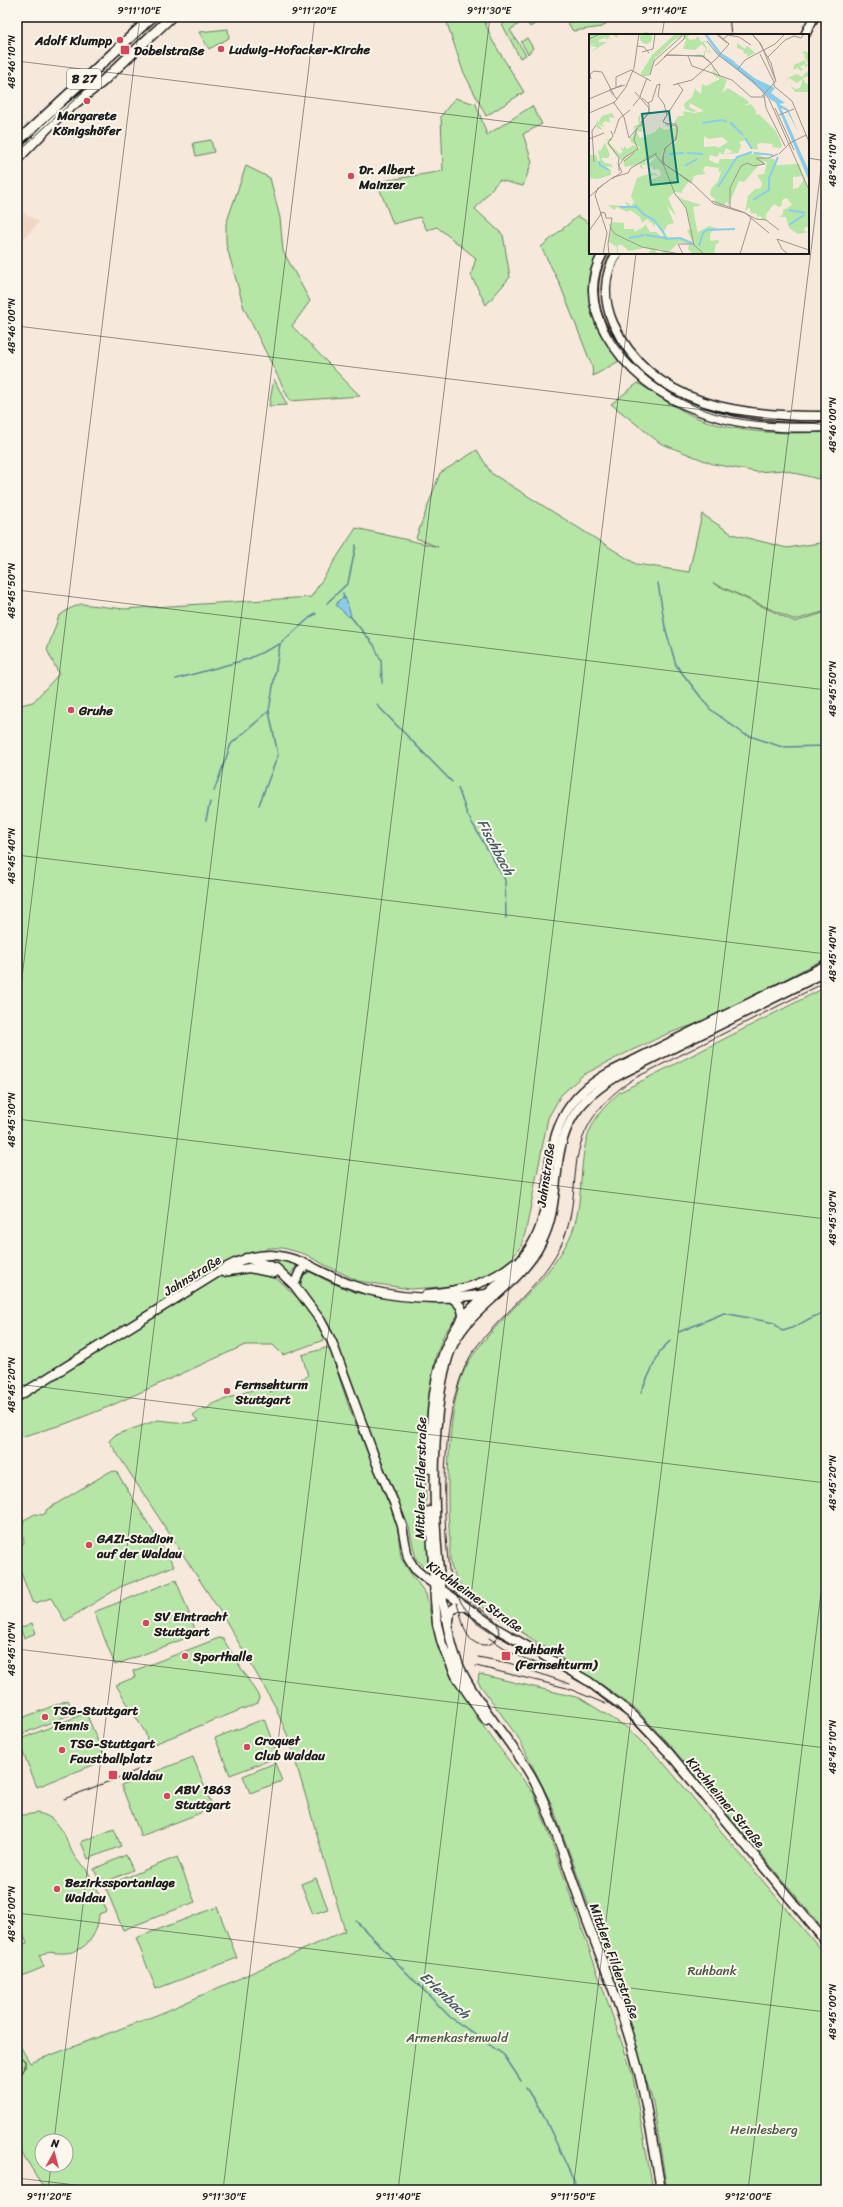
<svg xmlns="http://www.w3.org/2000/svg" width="843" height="2207" viewBox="0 0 843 2207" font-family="Sriracha,sans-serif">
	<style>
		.built { fill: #f0d6c6 }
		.green { fill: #b5e6a6; stroke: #688161; fill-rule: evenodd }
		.water { fill: #89cdea; stroke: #5d8698 }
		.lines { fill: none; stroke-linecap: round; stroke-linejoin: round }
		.stream { stroke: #5d8698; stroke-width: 1.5 }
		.secondary-casing { stroke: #1c1c1c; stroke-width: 11 }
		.primary-casing { stroke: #1c1c1c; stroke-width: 12 }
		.secondary { stroke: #fbf7ec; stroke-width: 8 }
		.primary { stroke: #fbf7ec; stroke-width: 9 }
		.tram { stroke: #1c1c1c; stroke-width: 1 }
		.ticks { fill: none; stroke: #1c1c1c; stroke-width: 1; stroke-opacity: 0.45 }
		.poi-dot { fill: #d1495b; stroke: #fbf7ec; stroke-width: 1.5 }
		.labels { text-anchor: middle; stroke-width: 4; stroke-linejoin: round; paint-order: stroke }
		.shield { fill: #fbf7ec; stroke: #5f5e5a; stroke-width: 1 }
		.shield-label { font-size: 12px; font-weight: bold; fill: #1c1c1c }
		.poi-label { font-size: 13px; font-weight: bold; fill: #1c1c1c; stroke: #fbf7ec; text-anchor: start }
		.street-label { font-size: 13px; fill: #1c1c1c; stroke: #fbf7ec }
		.park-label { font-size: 13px; fill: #4a5945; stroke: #fbf7ec }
		.water-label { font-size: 14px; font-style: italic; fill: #425a64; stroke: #fbf7ec }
		.inset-river { fill: none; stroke: #89cdea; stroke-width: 2 }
		.inset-road { fill: none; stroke: #9f968f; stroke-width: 1 }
		.view { fill: #0f766e; fill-opacity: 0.15; stroke: #0f766e; stroke-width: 2 }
		.inset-edge { fill: none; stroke: #1c1c1c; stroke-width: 2 }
		.neatline { fill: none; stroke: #1c1c1c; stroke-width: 1.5 }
		.ticks-label { font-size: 10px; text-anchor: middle; fill: #1c1c1c }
	</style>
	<rect width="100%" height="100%" fill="#f6e8db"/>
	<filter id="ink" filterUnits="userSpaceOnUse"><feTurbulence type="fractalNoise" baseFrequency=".025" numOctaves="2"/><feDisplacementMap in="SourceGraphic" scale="8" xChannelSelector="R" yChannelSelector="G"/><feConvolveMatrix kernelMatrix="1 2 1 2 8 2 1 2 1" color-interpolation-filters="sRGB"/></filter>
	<g filter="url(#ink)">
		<path class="built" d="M 17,209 L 39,222 L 17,246 Z
			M 606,253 L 613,253 L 605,311 L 649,374 L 735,414 L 766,417 L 811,419 L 811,421 L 826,421 L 826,424 L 803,425 L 747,421 L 694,407 L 649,381 L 616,345 L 599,311 L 596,279 Z"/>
		<path class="green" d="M 445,17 L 483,17 L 492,40 L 524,92 L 486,116 L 463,71 Z
			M 519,17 L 522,22 L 510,30 L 526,55 L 520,58 L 502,24 Z
			M 524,17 L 546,17 L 530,27 Z
			M 564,17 L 606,17 L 606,24 L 602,27 L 573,31 Z
			M 228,29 L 229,38 L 209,49 L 199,32 Z
			M 527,38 L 533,48 L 528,54 L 521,42 Z
			M 455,98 L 476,104 L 487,135 L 532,106 L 542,124 L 523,134 L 532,162 L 523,186 L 499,180 L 475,209 L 503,235 L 510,277 L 486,305 L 471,275 L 476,258 L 437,227 L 427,230 L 420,217 L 393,224 L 377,182 L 443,171 L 441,116 Z
			M 211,140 L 214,152 L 196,156 L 193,143 Z
			M 246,166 L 270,178 L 280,218 L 283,251 L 310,301 L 292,326 L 360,396 L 290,401 L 244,308 L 226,244 L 226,224 Z
			M 578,216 L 590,224 L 590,253 L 598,253 C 595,260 590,268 589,276 C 584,308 603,335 619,361 L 593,376 L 592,366 L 559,282 L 541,247 Z
			M 274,379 L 287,405 L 269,406 Z
			M 638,383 C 653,392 668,404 685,412 C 727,434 780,434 826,432 L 826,467 L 824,467 L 818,479 L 784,470 L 757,472 L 713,464 L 660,443 L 611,404 Z
			M 477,450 L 491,473 L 636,564 L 689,572 L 702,514 L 732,534 L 787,548 L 826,542 L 826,611 L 795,620 L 713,583 L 795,622 L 826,612 L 826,958 L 704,1021 L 667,1034 L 626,1053 L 583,1075 L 561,1095 L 548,1118 L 526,1230 L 521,1246 L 513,1257 L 503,1267 L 473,1285 L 410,1289 L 358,1281 L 323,1264 L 305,1254 L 283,1248 L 268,1248 L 250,1260 L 263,1272 L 280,1281 L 304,1304 L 326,1339 L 283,1355 L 273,1345 L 245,1345 L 108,1407 L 65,1424 L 17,1438 L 17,706 L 33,702 L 59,674 L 47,650 L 59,616 L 69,609 L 81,604 L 124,609 L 311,597 L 356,528 L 438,547 L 416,538 L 440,473 Z
			M 826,987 L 826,1932 L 674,1750 L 637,1710 L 604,1686 L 471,1599 C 464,1590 456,1580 452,1569 C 449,1561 450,1550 450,1542 C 446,1498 446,1400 468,1363 C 496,1317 545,1287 569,1239 C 587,1204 575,1156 593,1124 C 599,1112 609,1102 620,1092 Z
			M 259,1260 L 284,1260 L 297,1265 L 290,1275 Z
			M 310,1272 C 324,1279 339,1287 355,1292 C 392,1302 429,1302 467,1302 L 444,1334 L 435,1358 L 427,1414 L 425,1465 L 428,1565 L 425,1568 L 416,1559 L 409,1527 L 376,1448 L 334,1335 L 301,1286 L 302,1276 Z
			M 329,1347 L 350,1410 L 397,1523 L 401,1558 L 409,1571 L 426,1594 L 438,1648 L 477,1718 L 534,1794 L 547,1828 L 632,2072 L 653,2190 L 45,2190 L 17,2145 L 17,2041 L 30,2063 L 162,2013 L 345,1931 L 289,1739 L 275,1706 L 225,1619 L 109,1441 L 115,1435 L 158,1420 L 185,1423 L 198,1421 L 193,1415 L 203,1408 L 207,1409 L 212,1404 L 263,1386 L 271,1392 L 308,1376 L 302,1355 ZM 42,2141 L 66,2141 L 66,2165 L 42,2165 Z
			M 116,1471 L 174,1566 L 120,1587 L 65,1621 L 51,1598 L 35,1603 L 32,1602 L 17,1562 L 17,1546 L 24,1543 L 22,1530 L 24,1520 L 35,1514 L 42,1515 L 46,1513 L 46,1510 L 109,1472 Z
			M 176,1580 L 197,1634 L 115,1665 L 94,1612 Z
			M 32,1623 L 36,1633 L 24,1638 L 20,1628 Z
			M 219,1638 L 223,1639 L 259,1697 L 258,1703 L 149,1746 L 145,1732 L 116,1685 L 135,1677 L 133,1671 Z
			M 479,1674 L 580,1698 L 626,1727 L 662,1761 L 826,1956 L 826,2190 L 667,2190 L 653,2102 L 607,1956 L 552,1805 L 519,1739 L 478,1682 Z
			M 68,1700 L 74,1713 L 17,1736 L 17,1720 Z
			M 86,1713 L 106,1760 L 37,1787 L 18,1740 Z
			M 264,1719 L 278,1757 L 230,1775 L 215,1738 Z
			M 193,1757 L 213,1808 L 141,1836 L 121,1785 Z
			M 275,1763 L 282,1781 L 250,1793 L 243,1776 Z
			M 38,1813 C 71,1820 64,1856 86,1868 L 107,1911 L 99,1914 C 98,1934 87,1951 66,1953 C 54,1954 52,1950 39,1955 L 44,1967 L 17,1978 L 17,1946 L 27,1943 L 17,1921 L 17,1816 Z
			M 114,1829 L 121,1846 L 88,1859 L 81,1842 Z
			M 126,1855 L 133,1870 L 101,1884 L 94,1869 Z
			M 177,1857 L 195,1902 L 123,1930 L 105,1886 Z
			M 316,1878 L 328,1909 L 313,1914 L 301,1884 Z
			M 217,1907 L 237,1958 L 156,1989 L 136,1938 Z"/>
		<path class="water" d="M 345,597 L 351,615 L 349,617 L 336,605 L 339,600 Z"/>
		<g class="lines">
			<path class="stream" d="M 658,583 L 665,627 L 676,665 L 710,709 L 744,734 L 782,747 L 826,746
				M 343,593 L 344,599
				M 327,603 L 348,583 L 356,545
				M 312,616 L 316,614
				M 350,616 L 374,645 L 381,661 L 382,683
				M 176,679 L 248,659 L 280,644
				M 377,705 L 452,782
				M 458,788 L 467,814 L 505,880 L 506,918
				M 214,791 L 231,744 L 269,711 L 280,644 L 315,613
				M 259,805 L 278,755 L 269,711
				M 206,820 L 210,802
				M 679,1332 L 724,1313 L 774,1323 L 782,1331 C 799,1328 809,1315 826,1313
				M 641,1392 L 660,1351 L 670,1341
				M 356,1921 L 450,2017 L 504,2055 L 521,2081
				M 526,2088 L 543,2114 L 578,2190"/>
			<defs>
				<path id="secondary" d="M 805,35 L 814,17
					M 603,253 C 588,280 591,308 606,334 C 651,413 742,431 826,427
					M 617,253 C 603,275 603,300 613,323 C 652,408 745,417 826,416
					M 246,1258 L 276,1268 L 294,1285 L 321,1321 L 332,1342 L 377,1464 L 395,1505 L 402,1526 L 408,1558 L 415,1569 L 428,1580 L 499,1630 L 588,1681 L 634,1716 L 669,1753 L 826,1942
					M 223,1272 L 249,1268 L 274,1273
					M 294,1285 L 300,1271 L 309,1265
					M 427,1294 C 460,1291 489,1284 514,1263
					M 452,1298 C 460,1304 463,1308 463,1318
					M 17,1397 L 225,1268 C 287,1234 311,1276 368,1290 C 408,1300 446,1300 486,1294
					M 430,1469 C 431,1417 430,1351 469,1311 C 493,1287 520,1269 536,1237 C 545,1219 547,1198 548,1179 C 552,1129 565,1097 610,1072 L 826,965
					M 430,1511 L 435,1600 L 437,1624 L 442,1644 L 456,1676 L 486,1720
					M 449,1622 L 450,1611 L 457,1606 L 464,1606
					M 661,2190 C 654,2150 648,2109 638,2069 C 625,2017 605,1968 586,1918 C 572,1879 559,1840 544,1802 C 525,1754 485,1718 462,1672 C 431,1611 424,1406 453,1345 C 471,1306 520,1286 541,1243 C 553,1221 554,1196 557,1172 C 561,1123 579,1098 621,1074 L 826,972"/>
				<path id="primary" d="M 17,142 L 152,17
					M 17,159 L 59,116 L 102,82 L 171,17"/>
			</defs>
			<use href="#secondary" class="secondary-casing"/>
			<use href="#primary" class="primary-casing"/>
			<use href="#secondary" class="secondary"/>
			<use href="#primary" class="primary"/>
			<path class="tram" d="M 729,17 L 731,35
				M 17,153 L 164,17
				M 608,253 C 570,327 652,395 717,414 C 752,424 790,424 826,422
				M 826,982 L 635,1078 C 602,1099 580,1127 576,1167 C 573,1193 573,1217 563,1241 C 544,1283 505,1311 477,1346 C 439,1396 442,1510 449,1570 L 452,1584 L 462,1604 L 475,1621 L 494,1634 L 578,1680 L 618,1708 L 637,1727 L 665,1756 L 826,1949
				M 456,1583 L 466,1597 L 494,1619 L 498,1626 L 499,1633 C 497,1639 493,1645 485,1645 C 463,1645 463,1618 457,1603
				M 489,1638 L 514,1654 L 546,1667
				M 478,1657 L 509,1663 L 570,1684
				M 476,1666 L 567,1688 L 606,1704
				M 64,1799 L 138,1770
				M 17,2054 L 25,2061 L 25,2068 L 22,2073 L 17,2075"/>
		</g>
	</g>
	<path class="ticks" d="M 662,35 L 665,17M 17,61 L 590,132M 808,158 L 826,161M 17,326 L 826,425M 17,590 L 826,690M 17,855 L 826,954M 17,1018 L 140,17M 17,1119 L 826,1219M 17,1384 L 826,1483M 17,1649 L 826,1748M 17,1913 L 826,2012M 54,2141 L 315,17M 17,2178 L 117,2190M 48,2190 L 51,2165M 223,2190 L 490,17M 398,2190 L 636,253M 573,2190 L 826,128M 748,2190 L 826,1552"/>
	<g class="poi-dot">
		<circle cx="120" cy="40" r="4"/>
		<circle cx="221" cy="49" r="4"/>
		<rect x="120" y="45" width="10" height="10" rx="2"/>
		<circle cx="87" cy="101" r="4"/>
		<circle cx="351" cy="176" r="4"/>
		<circle cx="71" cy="710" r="4"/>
		<circle cx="227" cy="1391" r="4"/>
		<circle cx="89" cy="1545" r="4"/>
		<circle cx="146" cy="1623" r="4"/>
		<circle cx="185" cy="1656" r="4"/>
		<rect x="501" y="1651" width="10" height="10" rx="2"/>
		<circle cx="45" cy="1717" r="4"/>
		<circle cx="247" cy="1747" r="4"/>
		<circle cx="62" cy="1750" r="4"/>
		<rect x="108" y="1770" width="10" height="10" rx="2"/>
		<circle cx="167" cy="1796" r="4"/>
		<circle cx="57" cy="1889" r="4"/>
	</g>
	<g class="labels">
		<rect class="shield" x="67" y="69" width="34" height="20" rx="3"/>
		<g class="shield-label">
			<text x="84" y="83">B 27</text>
		</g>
		<g class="poi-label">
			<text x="112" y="45" text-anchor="end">Adolf Klumpp</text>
			<text x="229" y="54">Ludwig-Hofacker-Kirche</text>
			<text x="134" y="55">Dobelstraße</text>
			<text x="87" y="120" text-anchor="middle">Margarete<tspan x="87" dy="15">Königshöfer</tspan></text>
			<text x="359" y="174">Dr. Albert<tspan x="359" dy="15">Mainzer</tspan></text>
			<text x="79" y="715">Gruhe</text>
			<text x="235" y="1389">Fernsehturm<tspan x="235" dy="15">Stuttgart</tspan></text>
			<text x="97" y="1543">GAZi-Stadion<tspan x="97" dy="15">auf der Waldau</tspan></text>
			<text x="154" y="1621">SV Eintracht<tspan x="154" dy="15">Stuttgart</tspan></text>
			<text x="515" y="1654">Ruhbank<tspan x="515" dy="15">(Fernsehturm)</tspan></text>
			<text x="193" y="1661">Sporthalle</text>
			<text x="53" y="1715">TSG-Stuttgart<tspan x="53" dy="15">Tennis</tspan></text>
			<text x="255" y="1745">Croquet<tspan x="255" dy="15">Club Waldau</tspan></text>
			<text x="70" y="1748">TSG-Stuttgart<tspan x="70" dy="15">Faustballplatz</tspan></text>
			<text x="122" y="1780">Waldau</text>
			<text x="175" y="1794">ABV 1863<tspan x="175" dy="15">Stuttgart</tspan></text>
			<text x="65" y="1887">Bezirkssportanlage<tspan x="65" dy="15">Waldau</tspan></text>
		</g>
		<g class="street-label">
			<text transform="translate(545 1175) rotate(-82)" y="5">Jahnstraße</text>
			<text transform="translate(192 1275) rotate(-32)" y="5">Jahnstraße</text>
			<text transform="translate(420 1478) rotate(-89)" y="5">Mittlere Filderstraße</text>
			<text transform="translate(475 1596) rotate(35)" y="5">Kirchheimer Straße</text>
			<text transform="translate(726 1802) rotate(50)" y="5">Kirchheimer Straße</text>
			<text transform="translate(615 1961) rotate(70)" y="5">Mittlere Filderstraße</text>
		</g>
		<g class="park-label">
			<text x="712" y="1975">Ruhbank</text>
			<text x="457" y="2042">Armenkastenwald</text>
			<text x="764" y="2134">Heinlesberg</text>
		</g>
		<g class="water-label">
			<text transform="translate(496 847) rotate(62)" y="5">Fischbach</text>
			<text transform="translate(445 1995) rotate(43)" y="5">Erlenbach</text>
		</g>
	</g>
	<g transform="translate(589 34)">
		<rect width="220" height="220" fill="#f6e8db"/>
		<path d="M51 4a6 6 0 1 1 12 0a6 6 0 1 1-12 0ZM 0,0 L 28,0 L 29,4 L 22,0 L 20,3 L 24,7 L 20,4 L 16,6 L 18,3 L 10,6 L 9,8 L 18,8 L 1,19 L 8,13 L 2,12 L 7,9 L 2,11 L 0,17 ZM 86,0 L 101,1 L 98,3 L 101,6 L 107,5 L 109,2 L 112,8 L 119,7 L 115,9 L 118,14 L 117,17 L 121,16 L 121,20 L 119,17 L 116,18 L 116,23 L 107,22 L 108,20 L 114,21 L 117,15 L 113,10 L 106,16 L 94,15 L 97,6 L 94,2 L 85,6 L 68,23 L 67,22 L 60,42 L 53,42 L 52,39 L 63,21 ZM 148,9 L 156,15 L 157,12 L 160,13 L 166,19 L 158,23 L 158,19 L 155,20 L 154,16 L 148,14 ZM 215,17 L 220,19 L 219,22 L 220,23 L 219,31 L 216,34 L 216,30 L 211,33 L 214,35 L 212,37 L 208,34 L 204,36 L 205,31 L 216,26 L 217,31 L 219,30 L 215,22 L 209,24 L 217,21 L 214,19 ZM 123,30 L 127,40 L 138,46 L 133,59 L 139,54 L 158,66 L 160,69 L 154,72 L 162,70 L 167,77 L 167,81 L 170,80 L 187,97 L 193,111 L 192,114 L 183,113 L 184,110 L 172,109 L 168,110 L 169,116 L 162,114 L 156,106 L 150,108 L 152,112 L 149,119 L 137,120 L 144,118 L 137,114 L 134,121 L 131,118 L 128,123 L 121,121 L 120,126 L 129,130 L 131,125 L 146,125 L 158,119 L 165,120 L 164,117 L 176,124 L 185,125 L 188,131 L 210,130 L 220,157 L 220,193 L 216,193 L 215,197 L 220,198 L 209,200 L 200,194 L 197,183 L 190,183 L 194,180 L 194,176 L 203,171 L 198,164 L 193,166 L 193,171 L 190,173 L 185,170 L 177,180 L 178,184 L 175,180 L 178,186 L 173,185 L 171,181 L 168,184 L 168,180 L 162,179 L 160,173 L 156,178 L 159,162 L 166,155 L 172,154 L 173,149 L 168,141 L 175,140 L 178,128 L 173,127 L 176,130 L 170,131 L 155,148 L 150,147 L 139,172 L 138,167 L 135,172 L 126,170 L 126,165 L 121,161 L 122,155 L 129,147 L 132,137 L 129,138 L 130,134 L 116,132 L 114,137 L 117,140 L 108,141 L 108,144 L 108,141 L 105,142 L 103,148 L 95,144 L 100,147 L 93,157 L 94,159 L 86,158 L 79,164 L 87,182 L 78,172 L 85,189 L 78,191 L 75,198 L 79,203 L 92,203 L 105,210 L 106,204 L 104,209 L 98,196 L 102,195 L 97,174 L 87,160 L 93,165 L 113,171 L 104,173 L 109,202 L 109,198 L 120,192 L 134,196 L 125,195 L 121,200 L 121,207 L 129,206 L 130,209 L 127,210 L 125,220 L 104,220 L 99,215 L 100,210 L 90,208 L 78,220 L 71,220 L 75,216 L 70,215 L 66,216 L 69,220 L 60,220 L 60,217 L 63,216 L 55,214 L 40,217 L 33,211 L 29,211 L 29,219 L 28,219 L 28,213 L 20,208 L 22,193 L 19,191 L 25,188 L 35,189 L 35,195 L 45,195 L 45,198 L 55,193 L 56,190 L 61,198 L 67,198 L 73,203 L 75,200 L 66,188 L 66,193 L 62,188 L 58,189 L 61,187 L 58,185 L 53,189 L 51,183 L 41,176 L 38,178 L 28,173 L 25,176 L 19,171 L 38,172 L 36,167 L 42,172 L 45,168 L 42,162 L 48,144 L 56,141 L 59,145 L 56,141 L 66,139 L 69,142 L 64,141 L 61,144 L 62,146 L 72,141 L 70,135 L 65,136 L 60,130 L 68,122 L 55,129 L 59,129 L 56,131 L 52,130 L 55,136 L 51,133 L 51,130 L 36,133 L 34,128 L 44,120 L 44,118 L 33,127 L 18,110 L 19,106 L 15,106 L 23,104 L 24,106 L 19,108 L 31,120 L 34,118 L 31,113 L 35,115 L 35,112 L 38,115 L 45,111 L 49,115 L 52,114 L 42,108 L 41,104 L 44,102 L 46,96 L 48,93 L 45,95 L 44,99 L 45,92 L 50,90 L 49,84 L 52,79 L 51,87 L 54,92 L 53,98 L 47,97 L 51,104 L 66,98 L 70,93 L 76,96 L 83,94 L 75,91 L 82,91 L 86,94 L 84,94 L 88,94 L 86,105 L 76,113 L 73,122 L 74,132 L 81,134 L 74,129 L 74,122 L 77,113 L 87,108 L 89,94 L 93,95 L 84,90 L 89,82 L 95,82 L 94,77 L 106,79 L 115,77 L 101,69 L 100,73 L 108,77 L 104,78 L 96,75 L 95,70 L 103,63 L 107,53 L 107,56 L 112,60 L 113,50 L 117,52 L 131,45 L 129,43 L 126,45 L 128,43 L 125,42 ZM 115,102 L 120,105 L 133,103 L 139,108 L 129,114 L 127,112 L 115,113 ZM 215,142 L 216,145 L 213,143 L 214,147 L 209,154 L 204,155 L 204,143 ZM 218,37 L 220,42 L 214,44 L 216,49 L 220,50 L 220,58 L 206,58 L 201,51 L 206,55 L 211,54 L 214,45 L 208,49 L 200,44 L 197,48 L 199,44 L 208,40 L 213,43 ZM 23,79 L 26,84 L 20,83 L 21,89 L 16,87 L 13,90 L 16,93 L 9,90 L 14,96 L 8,94 L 7,90 L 9,85 L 9,89 L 13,82 ZM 16,109 L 21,121 L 19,124 L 12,124 L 16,129 L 22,130 L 24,134 L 19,132 L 18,134 L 22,136 L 22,141 L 9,145 L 0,144 L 0,121 L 7,121 L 9,127 L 11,127 L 9,117 L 12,116 Z" fill="#b5e6a6" fill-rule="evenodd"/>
		<path d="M 115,0 L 118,0 L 131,18 L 161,42 L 186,54 L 182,59 L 196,69 L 190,70 L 199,75 L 209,98 L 198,77 L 192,74 L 220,137 L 220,147 L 187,69 L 129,20 Z" fill="#89cdea"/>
		<path class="inset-river" d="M 117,1 L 131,19M 134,21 L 146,29M 146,30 L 165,45 L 184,65 L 184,61 L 186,66 L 184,66 ZM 141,88 L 154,101M 113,89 L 133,86 L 138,88M 156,104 L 163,115M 98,119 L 114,120M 165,119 L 184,121M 80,120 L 95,119M 10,127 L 11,131 L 20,136M 96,132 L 108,125M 129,153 L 148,123 L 163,118M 164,166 L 180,156 L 180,144 L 189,123M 46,171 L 54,180 L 65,186 L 76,201M 31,173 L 47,173M 200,176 L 216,179M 200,191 L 215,181M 57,201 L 76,204M 76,202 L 77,205 L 91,204 L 103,209M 40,204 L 56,201M 110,212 L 114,199 L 118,196 L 146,195"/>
		<path class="inset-road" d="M 127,0 L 138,9M 163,0 L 170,8 L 182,29 L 187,48M 163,0 L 172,10 L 186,45M 0,5 L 11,0M 134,5 L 139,1 L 150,3 L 162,11M 118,7 L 129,21 L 164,47 L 180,65 L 220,156M 48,12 L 55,13 L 60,19M 53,18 L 64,15 L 66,0M 171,20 L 185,48M 77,21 L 114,22 L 121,28 L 131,42M 99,22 L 103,32 L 143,46 L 162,63 L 175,63M 75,23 L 95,5 L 96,0M 179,23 L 196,6 L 205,2 L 212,4 L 215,0M 66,32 L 78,21 L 113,22 L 122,29M 148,36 L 156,26 L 186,10 L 196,0M 61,41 L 65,27 L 93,2M 2,45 L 1,40 L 5,37 L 13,38 L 25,61M 185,47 L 185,52 L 203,67 L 220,108M 88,49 L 94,56 L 74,87 L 77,90 L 87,90 L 88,98 L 86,106 L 76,114 L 73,127 L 86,160 L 97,174 L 105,211 L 115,220M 84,51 L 103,46 L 127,25 L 140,10 L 129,0M 27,53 L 27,43 L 42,36 L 62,47M 46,58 L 60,74 L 60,78 L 52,88 L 53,91 L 50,92M 175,61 L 177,74 L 196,112M 51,62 L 58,44M 173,62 L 186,48M 0,65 L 33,51M 28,65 L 20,56 L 36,51M 59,69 L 63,67 L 68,51 L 71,50 L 69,62 L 75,70 L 78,81 L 74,88 L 89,93 L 87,106 L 77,113 L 74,122 L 75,131M 44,72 L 52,62M 186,74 L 205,116M 0,79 L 26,68M 190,81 L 205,75M 52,88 L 60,79 L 60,70 L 53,64M 50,92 L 40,104 L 35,83 L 25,69 L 37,53 L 45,34 L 50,0M 22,97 L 24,102 L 19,109 L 30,124 L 29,130 L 33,138 L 23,145M 25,100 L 30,85 L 41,76M 0,105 L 15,99M 66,120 L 73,129 L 101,147 L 125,170 L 156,179 L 180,199M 190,120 L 201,109 L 217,101 L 218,103M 35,127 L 45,119M 5,128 L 3,97 L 7,91M 74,129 L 102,149M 30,137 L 30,131 L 36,123 L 49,115 L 45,106 L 48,94M 25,143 L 39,139 L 42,134 L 68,119M 9,154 L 6,161 L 18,199 L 14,220M 8,155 L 26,142M 0,163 L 16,149M 123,167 L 154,178 L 167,185 L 177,186 L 190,196M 141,173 L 141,154 L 152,132 L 158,129 L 165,132 L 176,130 L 167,124 L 180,124 L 189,120M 11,181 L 13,178 L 16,179 L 17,184 L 23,184 L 19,210 L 20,220M 21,193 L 26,200 L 53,213 L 91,220M 0,197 L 12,180M 188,205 L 220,216M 188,205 L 193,215 L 199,220M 94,220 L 89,210 L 105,210M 151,220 L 162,184"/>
		<path class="view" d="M 80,77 L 89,148 L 62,151 L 53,80 Z"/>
		<rect width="220" height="220" class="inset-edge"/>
	</g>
	<rect width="843" height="2207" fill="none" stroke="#fbf7ec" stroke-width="44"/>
	<g transform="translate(54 2153) rotate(7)"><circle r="19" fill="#fbf7ec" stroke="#a29f99"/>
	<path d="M0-3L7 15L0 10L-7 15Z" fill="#d1495b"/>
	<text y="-6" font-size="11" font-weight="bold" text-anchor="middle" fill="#1c1c1c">N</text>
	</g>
	<rect x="22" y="22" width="799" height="2163" class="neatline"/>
	<g class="ticks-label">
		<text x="139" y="14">9°11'10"E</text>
		<text x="314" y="14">9°11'20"E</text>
		<text x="489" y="14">9°11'30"E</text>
		<text x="664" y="14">9°11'40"E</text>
		<text transform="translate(11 62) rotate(-90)" y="4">48°46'10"N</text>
		<text transform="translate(832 160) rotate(-90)" y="4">48°46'10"N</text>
		<text transform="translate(11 326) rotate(-90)" y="4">48°46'00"N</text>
		<text transform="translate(832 425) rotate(-90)" y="4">48°46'00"N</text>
		<text transform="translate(11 591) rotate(-90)" y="4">48°45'50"N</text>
		<text transform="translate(832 689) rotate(-90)" y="4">48°45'50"N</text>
		<text transform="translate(11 856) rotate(-90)" y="4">48°45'40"N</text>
		<text transform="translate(832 954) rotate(-90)" y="4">48°45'40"N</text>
		<text transform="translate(11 1120) rotate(-90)" y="4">48°45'30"N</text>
		<text transform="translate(832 1218) rotate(-90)" y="4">48°45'30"N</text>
		<text transform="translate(11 1385) rotate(-90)" y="4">48°45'20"N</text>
		<text transform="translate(832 1483) rotate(-90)" y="4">48°45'20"N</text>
		<text transform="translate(11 1649) rotate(-90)" y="4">48°45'10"N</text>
		<text transform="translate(832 1747) rotate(-90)" y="4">48°45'10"N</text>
		<text transform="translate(11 1914) rotate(-90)" y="4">48°45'00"N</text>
		<text transform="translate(832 2012) rotate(-90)" y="4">48°45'00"N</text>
		<text x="49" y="2200">9°11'20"E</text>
		<text x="224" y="2200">9°11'30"E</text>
		<text x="398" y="2200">9°11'40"E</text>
		<text x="573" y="2200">9°11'50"E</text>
		<text x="748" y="2200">9°12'00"E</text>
	</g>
</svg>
